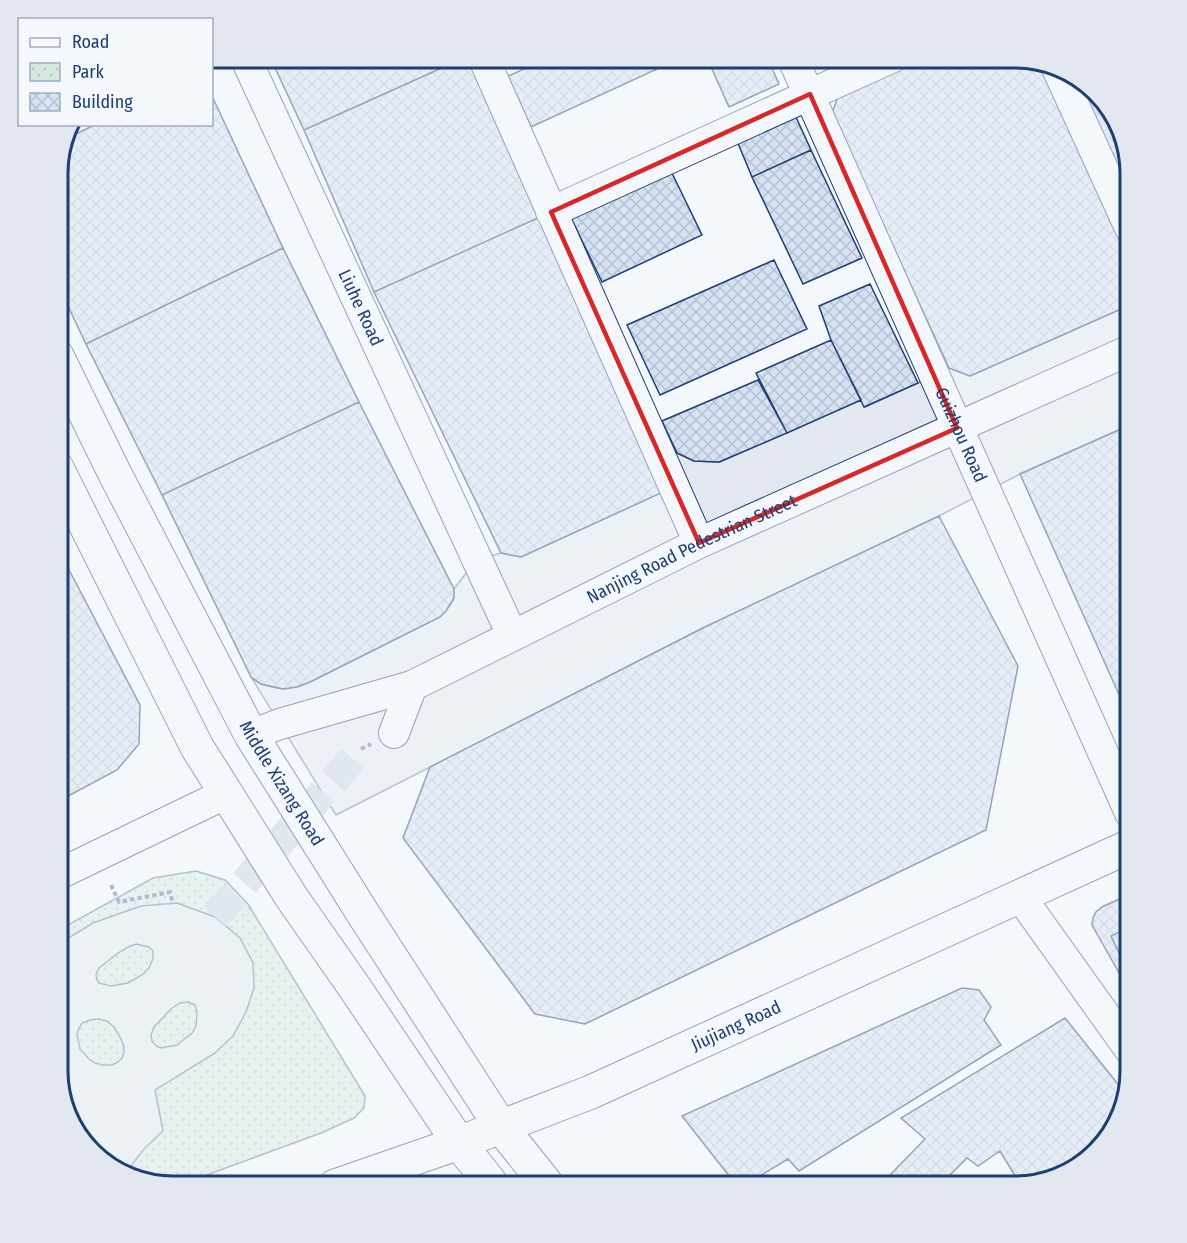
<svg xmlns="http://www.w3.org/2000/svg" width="1187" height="1243" viewBox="0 0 1187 1243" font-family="'Fira Sans Condensed',sans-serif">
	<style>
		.park { fill: url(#park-dots); stroke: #687fa3; stroke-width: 1.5 }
		.parking { fill: #e3e8f0; stroke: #687fa3; stroke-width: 1.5; fill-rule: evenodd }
		.building { fill: url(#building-cross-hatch); stroke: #1d3f73; stroke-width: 1.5 }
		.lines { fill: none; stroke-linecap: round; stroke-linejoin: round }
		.minor-tunnel { stroke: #c9d2e0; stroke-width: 30; stroke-dasharray: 30 15; stroke-linecap: butt }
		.minor-casing { stroke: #1d3f73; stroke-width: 32 }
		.major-casing { stroke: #1d3f73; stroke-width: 35 }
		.path { stroke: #5e769c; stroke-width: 4; stroke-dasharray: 4.5 3; stroke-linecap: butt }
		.minor { stroke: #f4f7fb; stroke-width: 30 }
		.major { stroke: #f4f7fb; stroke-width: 33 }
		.marked { fill: none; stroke: #d62828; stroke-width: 4.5; stroke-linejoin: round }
		.labels { text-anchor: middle; stroke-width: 4.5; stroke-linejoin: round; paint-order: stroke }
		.street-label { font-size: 18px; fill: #1d3f73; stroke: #f4f7fb }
		.rim { fill: none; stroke: #1d3f73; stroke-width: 3 }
	</style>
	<defs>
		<pattern id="park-dots" width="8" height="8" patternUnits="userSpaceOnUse" patternTransform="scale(1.5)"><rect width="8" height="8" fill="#d7e8df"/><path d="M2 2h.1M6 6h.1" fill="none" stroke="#b8c8c3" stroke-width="1.8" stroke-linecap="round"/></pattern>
		<pattern id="building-cross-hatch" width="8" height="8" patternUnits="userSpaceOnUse" patternTransform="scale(1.5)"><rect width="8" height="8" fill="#d5e0f0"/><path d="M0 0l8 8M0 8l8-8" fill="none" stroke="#b6c1d1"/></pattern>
	</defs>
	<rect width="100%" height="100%" fill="#f4f7fb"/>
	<path class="park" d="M 196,871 L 225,880 L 248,904 L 365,1096 L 364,1108 L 354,1118 L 321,1133 L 177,1186 L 173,1186 L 122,1174 L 85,1146 L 57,1071 L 57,931 L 153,878 Z"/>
	<path class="parking" d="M 1130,305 L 1130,425 L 1020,474 L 939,516 L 705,627 L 336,815 L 251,677 L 261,684 L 272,687 L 283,689 L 297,687 L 310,682 L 440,617 L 450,605 L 454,598 L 454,589 L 476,560 L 501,553 L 521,557 L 673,487 L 661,460 L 677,453 L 694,461 L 720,462 L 861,400 L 865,407 L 918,383 L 933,373 L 949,368 L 970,376 Z
		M 177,903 L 215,917 L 240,938 L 253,963 L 254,988 L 246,1012 L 233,1036 L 215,1053 L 155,1090 L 163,1131 L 144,1149 L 124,1175 L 85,1146 L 57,1071 L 57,945 L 93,923 L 141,906 ZM 136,944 L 149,947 L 153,951 L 153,958 L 149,968 L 142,975 L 128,983 L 111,986 L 99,983 L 97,980 L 96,975 L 99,968 L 118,953 L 128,947 ZM 188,1002 L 195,1005 L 197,1012 L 196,1026 L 192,1033 L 177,1045 L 161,1048 L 156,1046 L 152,1041 L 151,1035 L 154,1027 L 171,1009 L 180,1003 ZM 99,1019 L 107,1021 L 114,1027 L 119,1035 L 124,1046 L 124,1052 L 122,1058 L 118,1062 L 112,1065 L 103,1065 L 95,1063 L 89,1059 L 80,1049 L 77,1034 L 79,1028 L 82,1023 L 90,1020 Z"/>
	<path class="building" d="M 270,57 L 483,57 L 674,487 L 521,557 L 501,553 L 374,292 L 304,130 Z
		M 466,57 L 483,57 L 551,212 L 374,292 L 304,130 Z
		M 551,57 L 649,57 L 655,70 L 531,127 L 508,76 Z
		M 649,57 L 684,57 L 655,70 Z
		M 737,57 L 767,57 L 779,84 L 729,107 L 712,69 Z
		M 816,57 L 857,57 L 833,68 L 817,59 Z
		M 920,57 L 1022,57 L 1038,62 L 1130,263 L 1130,305 L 970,376 L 949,368 L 832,113 L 839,94 Z
		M 1070,72 L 1102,97 L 1130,172 L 1130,201 Z
		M 212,96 L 283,248 L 86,344 L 57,283 L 57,165 L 64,140 L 96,124 L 212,124 Z
		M 795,115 L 811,150 L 752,177 L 737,141 Z
		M 811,150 L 862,258 L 803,284 L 752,177 Z
		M 671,171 L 702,235 L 602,282 L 571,218 Z
		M 283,248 L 359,402 L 162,495 L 86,344 Z
		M 774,260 L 807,329 L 660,395 L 627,325 Z
		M 870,284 L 918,383 L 864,407 L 831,340 L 819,306 Z
		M 831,340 L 861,400 L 787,433 L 756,373 Z
		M 758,380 L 787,433 L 719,462 L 694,461 L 677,453 L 662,421 Z
		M 359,402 L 454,589 L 454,598 L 446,611 L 440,617 L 310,682 L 297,687 L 283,689 L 261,684 L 251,677 L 162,495 Z
		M 1130,425 L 1130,719 L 1020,474 Z
		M 939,516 L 1018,666 L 986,830 L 585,1024 L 535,1014 L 403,838 L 430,767 L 705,627 Z
		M 57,547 L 140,705 L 139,744 L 117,770 L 57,802 Z
		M 1130,894 L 1130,992 L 1092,925 L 1093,918 L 1096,912 L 1102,907 Z
		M 1130,927 L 1130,976 L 1111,936 Z
		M 962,988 L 979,990 L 991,1007 L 984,1020 L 1001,1045 L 799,1171 L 788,1159 L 743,1186 L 737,1186 L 682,1116 Z
		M 1065,1018 L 1125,1093 L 1118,1121 L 1090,1158 L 1020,1184 L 1000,1151 L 978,1166 L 967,1158 L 939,1186 L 903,1186 L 891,1174 L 925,1139 L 901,1118 Z"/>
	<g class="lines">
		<path class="minor-tunnel" d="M 215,917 L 361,749"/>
		<defs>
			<g id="minor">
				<path id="s1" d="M 245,57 L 512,635"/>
				<path d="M 483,57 L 699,543"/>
				<path id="s2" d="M 792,57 L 1130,813"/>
				<path d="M 1056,66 L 1130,228"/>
				<path d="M 551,212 L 893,57"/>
				<path d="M 394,733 L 412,686"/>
				<path id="s3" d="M 251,735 L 280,724 L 412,686 L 699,543 L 1130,350"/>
				<path d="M 57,875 L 227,793"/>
				<path d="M 1020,896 L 1130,1050"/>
			</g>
			<g id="major">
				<path id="s4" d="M 57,356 L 116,476 L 251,735 L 362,912 L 501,1127 L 548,1186"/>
				<path d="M 57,468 L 197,747 L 292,898 L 355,988 L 459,1143 L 493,1186"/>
				<path id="s5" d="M 335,1186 L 459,1143 L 591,1092 L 1130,846"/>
			</g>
		</defs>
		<use href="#minor" class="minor-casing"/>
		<use href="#major" class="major-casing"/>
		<path class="path" d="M 361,749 L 371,744
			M 111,885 L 119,902 L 170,892 L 173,904"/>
		<use href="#minor" class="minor"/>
		<use href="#major" class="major"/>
	</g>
	<path d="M0 0H1187V1243H0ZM 810,94 L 957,428 L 699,543 L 551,212 Z" fill="#f4f7fb" fill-opacity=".55" fill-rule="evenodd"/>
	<path class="marked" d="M 810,94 L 957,428 L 699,543 L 551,212 Z"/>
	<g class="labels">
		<g class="street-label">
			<text dy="6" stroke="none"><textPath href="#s1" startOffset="276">Liuhe Road</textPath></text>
			<text dy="6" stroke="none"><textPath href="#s2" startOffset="414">Guizhou Road</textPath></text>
			<text dy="6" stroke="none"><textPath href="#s3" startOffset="480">Nanjing Road Pedestrian Street</textPath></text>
			<text dy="6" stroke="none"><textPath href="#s4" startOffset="483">Middle Xizang Road</textPath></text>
			<text dy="6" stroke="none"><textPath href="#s5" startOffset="432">Jiujiang Road</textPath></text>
		</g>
	</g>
	<path d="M0 0H1187V1243H0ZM173 68H1015A105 105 0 0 1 1120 173V1071A105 105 0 0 1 1015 1176H173A105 105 0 0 1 68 1071V173A105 105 0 0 1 173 68Z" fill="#e3e8f0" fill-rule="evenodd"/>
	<path class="rim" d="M173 68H1015A105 105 0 0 1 1120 173V1071A105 105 0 0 1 1015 1176H173A105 105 0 0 1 68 1071V173A105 105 0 0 1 173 68Z"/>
	<rect x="18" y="18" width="195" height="108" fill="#f4f7fb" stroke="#9eadc5" stroke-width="1.5"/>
	<rect x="30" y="38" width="30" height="9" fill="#f4f7fb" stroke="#9eadc5" stroke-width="1.5"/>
	<text x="72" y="48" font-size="18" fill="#1d3f73">Road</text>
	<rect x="30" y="63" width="30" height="18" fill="url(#park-dots)" stroke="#9eadc5" stroke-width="1.5"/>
	<text x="72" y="78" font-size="18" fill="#1d3f73">Park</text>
	<rect x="30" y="93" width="30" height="18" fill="url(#building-cross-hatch)" stroke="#9eadc5" stroke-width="1.5"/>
	<text x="72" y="108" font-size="18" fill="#1d3f73">Building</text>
</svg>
